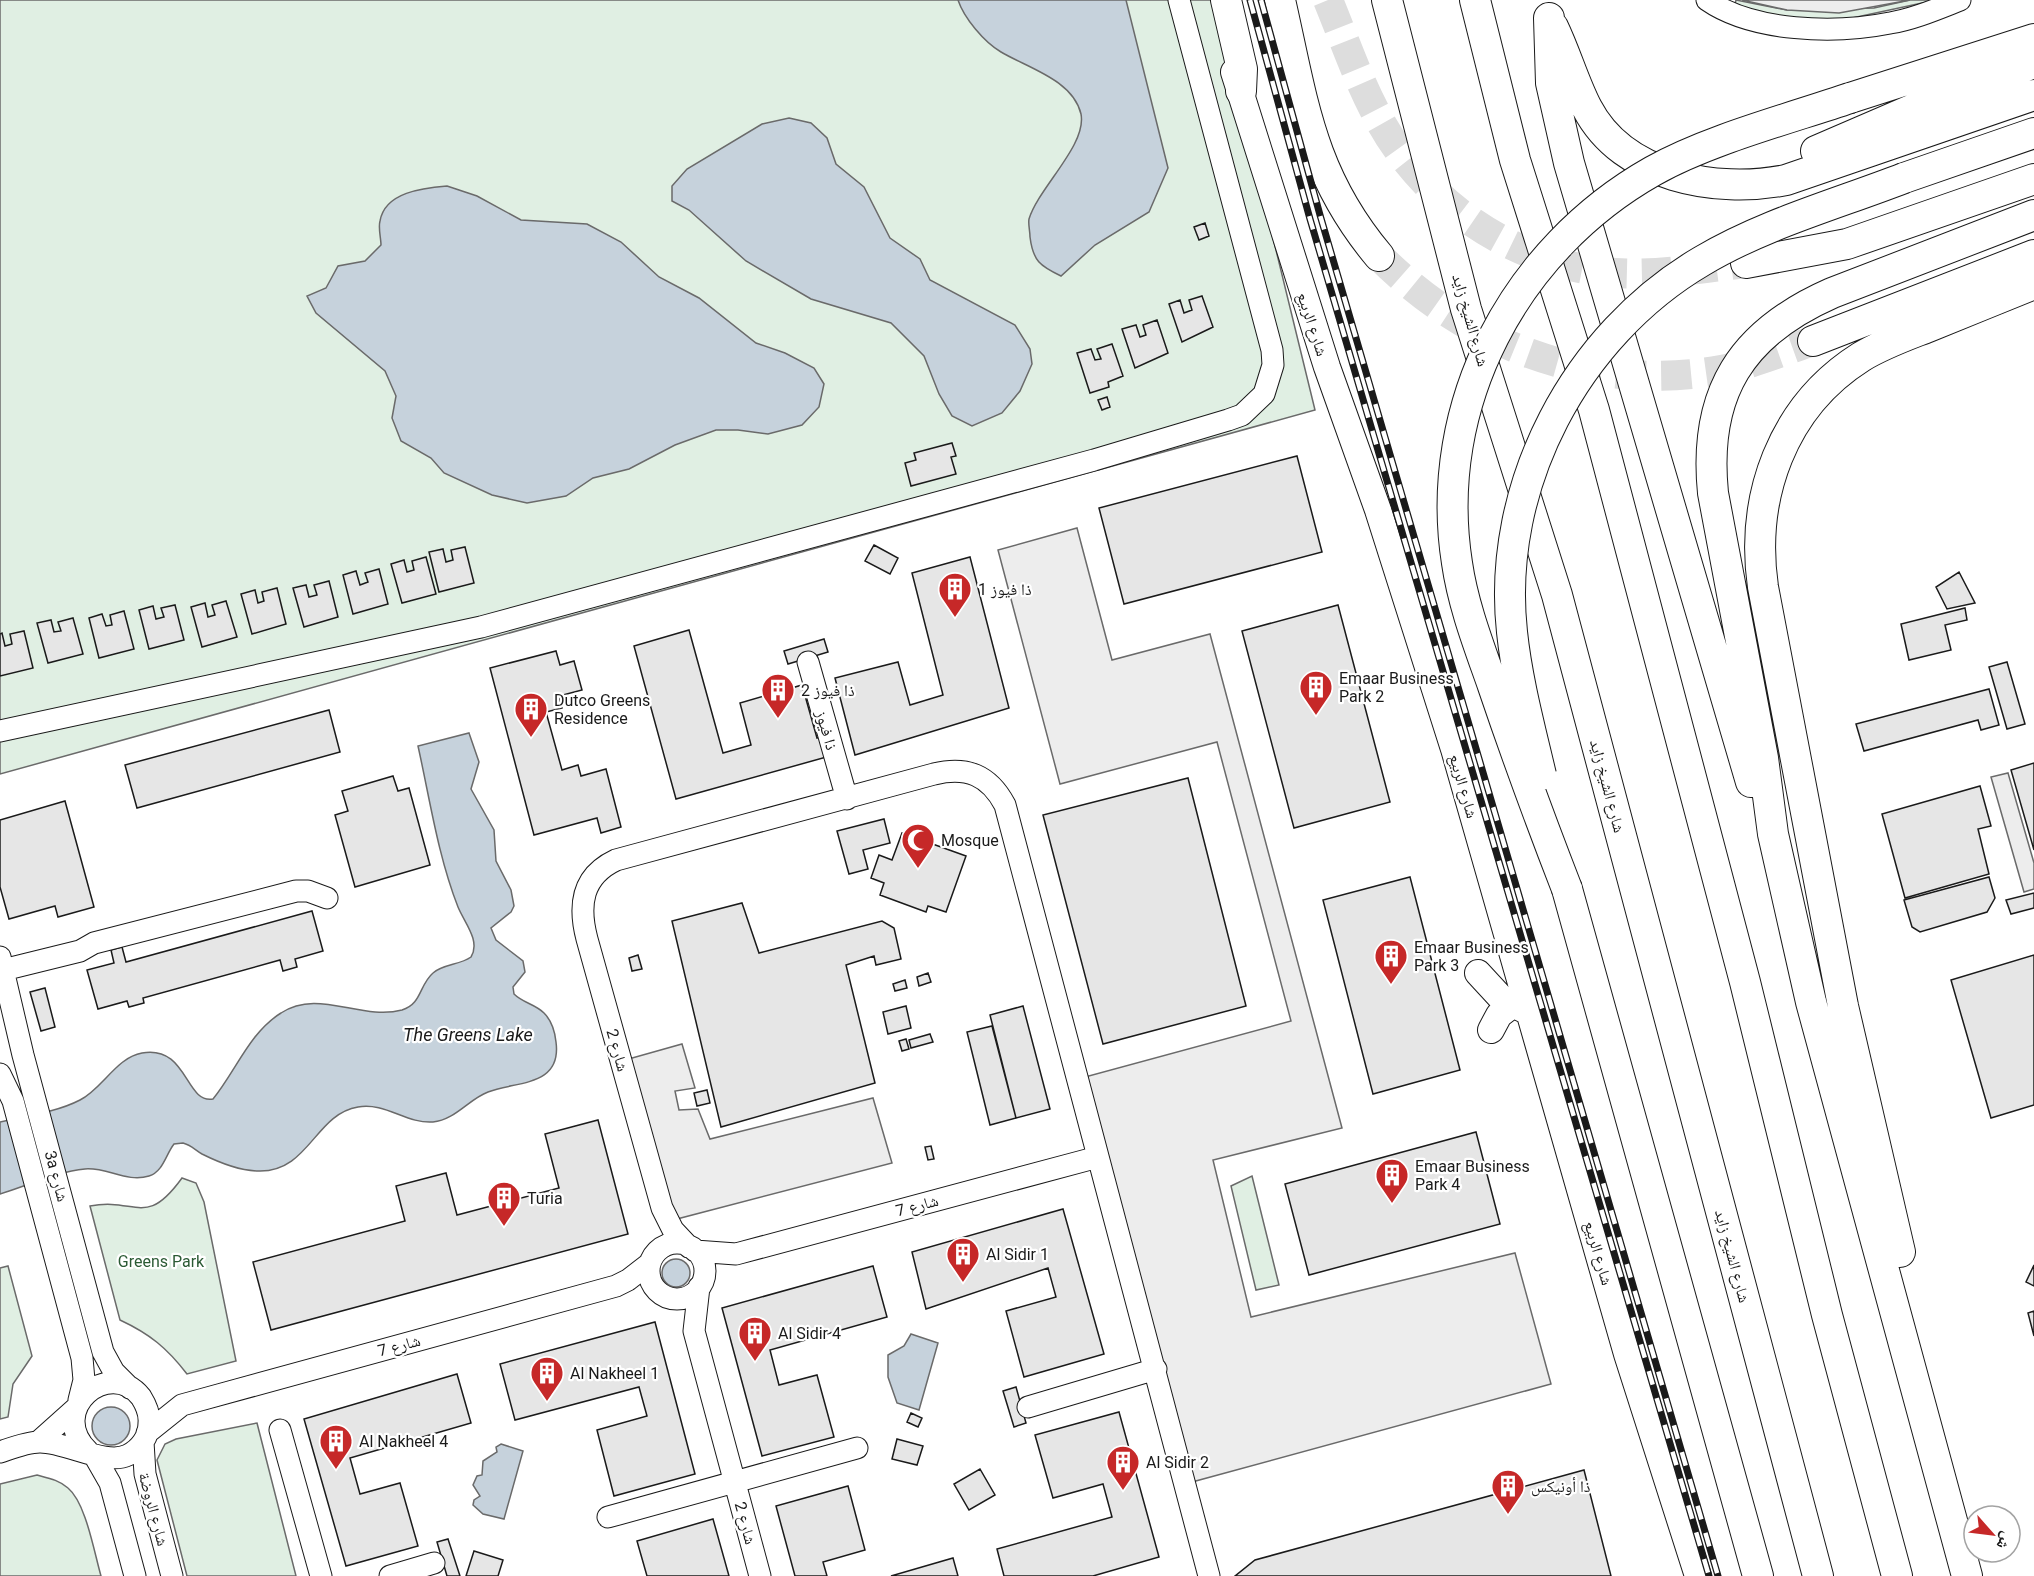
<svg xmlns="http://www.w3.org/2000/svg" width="2034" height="1576" viewBox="0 0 2034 1576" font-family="Roboto,'Noto Naskh Arabic',sans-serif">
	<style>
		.green { fill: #e0efe3; stroke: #6a6a6a; stroke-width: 1.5 }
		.parking { fill: #ededed; stroke: #6a6a6a; stroke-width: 1.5 }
		.water { fill: #c6d2dc; stroke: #6a6a6a; stroke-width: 1.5 }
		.building { fill: #e6e6e6; stroke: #1a1a1a; stroke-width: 1.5 }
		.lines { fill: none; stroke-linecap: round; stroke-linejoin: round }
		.highway-tunnel { stroke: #ddd; stroke-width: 30; stroke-dasharray: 30 15; stroke-linecap: butt }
		.minor-casing { stroke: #1a1a1a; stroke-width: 23 }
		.major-casing { stroke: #1a1a1a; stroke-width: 28 }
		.highway-casing { stroke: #1a1a1a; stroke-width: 32 }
		.minor { stroke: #fff; stroke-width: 21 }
		.major { stroke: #fff; stroke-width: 26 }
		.highway { stroke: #fff; stroke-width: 30 }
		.rail-casing { stroke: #1a1a1a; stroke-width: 7 }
		.rail { stroke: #fff; stroke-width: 4.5; stroke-dasharray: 14; stroke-linecap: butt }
		.highway-bridge-casing { stroke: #1a1a1a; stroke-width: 32; stroke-linecap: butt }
		.highway-bridge { stroke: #fff; stroke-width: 30 }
		.labels { text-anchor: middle; stroke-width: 4.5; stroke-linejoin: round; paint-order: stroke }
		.street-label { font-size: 16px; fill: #1a1a1a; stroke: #fff }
		.poi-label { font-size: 16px; fill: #1a1a1a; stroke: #fff; text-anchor: start }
		.park-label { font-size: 16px; fill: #2b5a34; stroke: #fff }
		.water-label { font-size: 18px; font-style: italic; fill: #1a1a1a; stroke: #fff }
	</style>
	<rect width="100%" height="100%" fill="#fff"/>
	<path class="green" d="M 0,0 L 1215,0 L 1315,410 L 0,774 Z
		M 1736,0 L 1787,10 L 1874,8 L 1910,0 L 1936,0 L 1843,20 L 1785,19 L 1734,8 Z
		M 1252,1176 L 1279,1285 L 1256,1290 L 1231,1186 Z
		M 182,1178 L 196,1183 L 204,1202 L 236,1361 L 187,1374 C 167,1348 150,1334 120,1320 L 90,1206 C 137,1197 145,1229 182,1178 Z
		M 8,1266 L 32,1356 L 13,1384 L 8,1417 L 0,1419 L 0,1268 Z
		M 257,1423 L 296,1576 L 187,1576 L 157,1460 L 165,1444 L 176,1439 Z
		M 37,1475 C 48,1478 59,1480 68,1488 C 86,1503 94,1552 101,1576 L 0,1576 L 0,1484 Z"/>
	<path class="parking" d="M 1742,0 L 1910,0 L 1839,13 L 1787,10 Z
		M 1077,528 L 1112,660 L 1210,634 L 1342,1128 L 1213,1160 L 1251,1317 L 1515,1253 L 1551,1384 L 1192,1482 L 1085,1077 L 1291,1021 L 1217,742 L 1060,784 L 998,550 Z
		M 2008,773 L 2034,863 L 2034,889 L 2024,892 L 1991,777 Z
		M 682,1044 L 695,1088 L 675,1091 L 679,1110 L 698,1109 L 710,1139 L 873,1098 L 892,1163 L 673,1220 L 625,1060 Z"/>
	<path class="water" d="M 958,0 L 1126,0 L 1168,168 L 1149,212 L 1095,245 L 1061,276 C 1040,266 1033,261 1030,237 C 1030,231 1028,224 1029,219 C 1039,187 1087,145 1081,114 C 1073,80 1028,68 1001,52 C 984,42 964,18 958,0 Z
		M 789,118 L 811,123 L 827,138 L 836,164 L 864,187 L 890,238 L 920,259 L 930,280 L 1015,325 L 1030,349 L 1032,364 L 1020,391 L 1002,413 L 972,426 L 952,416 L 939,394 L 924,356 L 891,323 L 811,299 L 746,261 L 689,210 L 672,201 L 672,186 L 687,169 L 762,124 Z
		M 447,186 L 477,196 L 521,220 L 587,224 L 621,242 L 659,277 L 699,298 L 756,343 L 785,353 L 814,368 L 824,384 L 819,407 L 802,425 L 768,434 L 738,430 L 716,430 L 675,445 L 629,469 L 593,478 L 566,496 L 527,503 L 492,495 L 444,473 L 431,458 L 401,441 L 392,418 L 396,396 L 385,371 L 316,313 L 307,296 L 326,288 L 338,266 L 365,261 L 381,245 C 381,238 378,228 380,221 C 385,192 423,188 447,186 Z
		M 469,733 L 479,762 L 471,789 L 494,830 L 496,861 L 511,890 L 514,906 L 511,912 L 491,928 L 496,940 L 523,961 L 525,972 L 513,987 L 514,994 C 523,1003 535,1004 544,1013 C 552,1021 555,1032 556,1042 C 562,1087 516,1081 488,1092 C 469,1099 455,1120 433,1122 C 407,1124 385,1102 358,1107 C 315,1114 309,1172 259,1171 C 241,1171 218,1162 202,1154 C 195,1150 191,1145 183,1143 L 174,1144 C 166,1154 163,1172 149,1176 C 127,1183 107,1167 85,1169 C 59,1171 26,1186 0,1194 L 0,1122 C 26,1116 57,1112 80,1100 C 102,1089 117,1057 142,1053 C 188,1045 185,1104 213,1099 C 236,1071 249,1033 281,1013 C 318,988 361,1021 402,1010 C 422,1004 419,985 433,973 C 443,964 460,965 471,957 C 481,941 464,922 458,907 C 438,856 430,800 418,746 Z
		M662 1273a14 14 0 1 1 28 0a14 14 0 1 1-28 0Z
		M 911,1334 L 938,1343 L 919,1410 L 897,1403 L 888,1377 L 888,1355 L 904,1346 Z
		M92 1426a19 19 0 1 1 38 0a19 19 0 1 1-38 0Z
		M 501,1444 L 523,1451 L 504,1519 L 483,1514 L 473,1505 L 474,1500 L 480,1496 L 473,1485 L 477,1476 L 482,1475 L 483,1461 L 497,1452 L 496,1447 Z"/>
	<path class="building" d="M 1205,223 L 1209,236 L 1199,240 L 1194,227 Z
		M 1202,296 L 1213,327 L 1182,342 L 1169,304 L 1180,300 L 1184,313 L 1192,310 L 1189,300 Z
		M 1157,320 L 1168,353 L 1135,368 L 1122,329 L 1136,325 L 1140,337 L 1146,335 L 1143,325 Z
		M 1112,344 L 1123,376 L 1108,382 L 1109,387 L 1090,393 L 1077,353 L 1091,349 L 1095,360 L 1101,359 L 1097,349 Z
		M 1107,397 L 1110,407 L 1102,410 L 1098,400 Z
		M 952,443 L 956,456 L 951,457 L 956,474 L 911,486 L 905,463 L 916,460 L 914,453 Z
		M 1297,456 L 1322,552 L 1124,604 L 1099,508 Z
		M 874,545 L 898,558 L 890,574 L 865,561 Z
		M 465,547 L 474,583 L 439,592 L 429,552 L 443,549 L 446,562 L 453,560 L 451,550 Z
		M 426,557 L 436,594 L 402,603 L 391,564 L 404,560 L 407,572 L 414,570 L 412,561 Z
		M 970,557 L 1009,708 L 855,755 L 835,678 L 898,662 L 910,705 L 943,695 L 912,573 Z
		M 379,569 L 388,604 L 353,614 L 343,575 L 356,571 L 360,585 L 368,582 L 365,573 Z
		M 1959,572 L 1975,603 L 1947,609 L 1936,587 Z
		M 329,581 L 338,617 L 304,627 L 293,588 L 306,585 L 309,597 L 317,595 L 314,585 Z
		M 277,588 L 286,624 L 252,634 L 241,594 L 255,590 L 258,603 L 264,601 L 262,592 Z
		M 226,601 L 237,637 L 202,647 L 191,607 L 205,603 L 208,617 L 215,615 L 212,605 Z
		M 175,605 L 184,640 L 149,649 L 139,610 L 153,606 L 156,619 L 164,617 L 161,608 Z
		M 1338,605 L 1390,802 L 1294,828 L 1242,631 Z
		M 1965,608 L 1967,620 L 1945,625 L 1951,650 L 1909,660 L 1901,624 Z
		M 124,611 L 134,649 L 99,658 L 89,618 L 102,614 L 106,626 L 112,625 L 110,615 Z
		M 73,618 L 83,654 L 48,663 L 37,623 L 51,620 L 54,632 L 61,631 L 58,622 Z
		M 689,630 L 723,753 L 751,745 L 740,703 L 802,685 L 817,738 L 824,736 L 830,756 L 676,799 L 634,646 Z
		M 24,631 L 33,668 L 0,676 L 0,634 L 2,633 L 5,646 L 12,644 L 10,634 Z
		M 824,639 L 828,652 L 788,664 L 784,651 Z
		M 556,651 L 560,665 L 574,661 L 582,690 L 559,696 L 562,708 L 546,712 L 562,770 L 578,765 L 581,776 L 606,769 L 621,827 L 601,833 L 597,818 L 534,835 L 490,668 Z
		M 2007,662 L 2025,724 L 2007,729 L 1989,667 Z
		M 1989,689 L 1999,725 L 1981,730 L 1978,720 L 1864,751 L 1856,724 Z
		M 329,710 L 340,752 L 137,808 L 125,765 Z
		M 2034,763 L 2034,850 L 2011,770 Z
		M 393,776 L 398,791 L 409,788 L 430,865 L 355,887 L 335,815 L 348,811 L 342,791 Z
		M 1188,778 L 1246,1006 L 1103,1044 L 1043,815 Z
		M 1980,786 L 1991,826 L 1978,829 L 1989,874 L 1905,898 L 1882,814 Z
		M 65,801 L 94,907 L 58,917 L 55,906 L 9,919 L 0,887 L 0,820 Z
		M 884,819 L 890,843 L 863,850 L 868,869 L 849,874 L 837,831 Z
		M 902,833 L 966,856 L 946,912 L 928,906 L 926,912 L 880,895 L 884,883 L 871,878 L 879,855 L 892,860 Z
		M 1410,877 L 1460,1070 L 1373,1094 L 1323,900 Z
		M 1989,877 L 1995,898 L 1987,912 L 1920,932 L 1912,927 L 1904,900 Z
		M 2034,893 L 2034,908 L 2011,914 L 2006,900 Z
		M 742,903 L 759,953 L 882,921 L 894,928 L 901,959 L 876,965 L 874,956 L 846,965 L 875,1083 L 721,1127 L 672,921 Z
		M 312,911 L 323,951 L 295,959 L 297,967 L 283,971 L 280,960 L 143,998 L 144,1003 L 129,1007 L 127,1001 L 98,1009 L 87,970 L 114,963 L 111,950 L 122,947 L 126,962 Z
		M 638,955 L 642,969 L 632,971 L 629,958 Z
		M 2034,955 L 2034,1105 L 1991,1118 L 1951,980 Z
		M 928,973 L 931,982 L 919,986 L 917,977 Z
		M 905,980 L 907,988 L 895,991 L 893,984 Z
		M 45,988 L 55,1027 L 41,1031 L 30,992 Z
		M 906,1006 L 911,1028 L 888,1034 L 883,1012 Z
		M 1023,1006 L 1050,1109 L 1016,1118 L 990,1015 Z
		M 992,1026 L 1016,1118 L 990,1125 L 967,1032 Z
		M 930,1034 L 933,1042 L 911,1048 L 909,1040 Z
		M 906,1039 L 909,1049 L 902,1051 L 899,1041 Z
		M 707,1090 L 710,1103 L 697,1106 L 694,1093 Z
		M 598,1120 L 628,1234 L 271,1330 L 253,1262 L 405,1221 L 396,1186 L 446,1173 L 457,1215 L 559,1188 L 545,1134 Z
		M 1476,1132 L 1500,1224 L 1309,1275 L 1285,1184 Z
		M 931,1146 L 934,1159 L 928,1160 L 925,1147 Z
		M 1063,1209 L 1104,1354 L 1024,1377 L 1006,1311 L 1056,1297 L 1048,1268 L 926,1309 L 912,1252 Z
		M 2034,1265 L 2034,1286 L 2026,1282 Z
		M 873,1266 L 887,1317 L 770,1350 L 779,1385 L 817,1375 L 834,1437 L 762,1456 L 722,1308 Z
		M 2034,1311 L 2034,1336 L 2028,1313 Z
		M 655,1322 L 695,1474 L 614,1496 L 597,1430 L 647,1416 L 639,1387 L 515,1420 L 500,1364 Z
		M 457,1374 L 471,1423 L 350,1458 L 360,1494 L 400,1483 L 418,1546 L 346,1566 L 304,1419 Z
		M 1016,1387 L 1026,1423 L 1014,1427 L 1003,1391 Z
		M 1119,1412 L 1159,1557 L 1093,1576 L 1004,1576 L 997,1549 L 1112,1517 L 1103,1484 L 1053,1498 L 1035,1435 Z
		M 911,1413 L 922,1418 L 918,1427 L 907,1422 Z
		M 897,1439 L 923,1446 L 917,1465 L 892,1459 Z
		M 980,1469 L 995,1495 L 969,1510 L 954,1484 Z
		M 1584,1470 L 1611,1576 L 1235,1576 L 1255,1560 Z
		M 848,1486 L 865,1550 L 823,1562 L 827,1576 L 795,1576 L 776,1506 Z
		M 713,1519 L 729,1576 L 647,1576 L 637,1541 Z
		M 448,1539 L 460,1576 L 447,1576 L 437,1542 Z
		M 474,1551 L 503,1560 L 498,1576 L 466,1576 Z
		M 953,1558 L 958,1576 L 891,1576 Z"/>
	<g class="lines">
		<path class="highway-tunnel" d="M 1328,0 C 1344,39 1358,80 1378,117 C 1424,204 1516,266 1615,273 C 1658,276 1702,268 1746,263
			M 1379,256 C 1469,347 1594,393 1721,370 C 1753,364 1783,351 1813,341"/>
		<defs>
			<path id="minor" d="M 1707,0 C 1753,32 1835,34 1890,23 C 1914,19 1937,9 1960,0
				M 808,662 L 847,799
				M 0,731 L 481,627 L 1094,460 L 1228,420 L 1242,415 L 1264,394 L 1273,365 L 1272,350 L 1179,0
				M 0,957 L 23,1055 L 103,1352 L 114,1372 L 130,1388
				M 3,970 L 80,951 L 94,943 L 296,891 L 308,891 L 327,898
				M 0,1074 L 13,1101 L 82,1358 L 84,1380 L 79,1400
				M649 1271a28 28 0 1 1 56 0a28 28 0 1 1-56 0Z
				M 689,1247 L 673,1230 L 662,1208 L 587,939 C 578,905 582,876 616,860 L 934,774 C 967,766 989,775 1005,805 L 1209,1576
				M 695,1251 L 736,1254 L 1098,1157
				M 699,1287 L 694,1331 L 760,1576
				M 1028,1407 L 1156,1369
				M 280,1430 L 321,1576
				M 147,1433 L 182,1405 L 616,1286 L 628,1280 L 650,1263
				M 38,1442 L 76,1408
				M 143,1442 L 145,1474 L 172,1576
				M 0,1452 C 12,1448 27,1442 40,1442 C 67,1442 106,1466 128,1455 C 140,1449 149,1437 149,1423 C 150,1413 146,1405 141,1397 C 109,1357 46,1410 88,1451
				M 94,1455 L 110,1483 L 135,1576
				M 608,1517 L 857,1448
				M 390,1576 L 434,1563"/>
			<path id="major" d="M 1234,72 L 1327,367 L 1378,510 L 1454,749 L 1627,1354 L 1698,1576
				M 1478,973 L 1502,999 L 1531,1013
				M 1491,1030 L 1499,1015 L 1512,1005"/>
			<path id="highway" d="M 1226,0 L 1242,69 L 1241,91
				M 1280,0 C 1303,101 1310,174 1379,256
				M 1387,0 L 1466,309 L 1557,595 L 1818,1576
				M 1475,0 L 1515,160 L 1594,410 L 1745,982 L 1827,1315 L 1897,1576
				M 1549,18 L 1551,83 L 1569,163 L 1751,782
				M 1553,27 C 1566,54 1574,83 1587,108 C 1623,177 1716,194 1786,180 L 2034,95
				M 1850,98 L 2034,39
				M 1816,151 L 1939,98 L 2034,63
				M 1904,178 L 2034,133
				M 1746,263 L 1847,244 L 2034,179
				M 1813,341 L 2034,255
				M 1567,889 L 1758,1576
				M 1900,1252 L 1843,1006 L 1763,587 C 1750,497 1782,407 1861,357 C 1882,344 1905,336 1928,327 C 1963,313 1999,298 2034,284
				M 1967,1576 L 1811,1002 L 1773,834 L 1763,758 L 1713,493 C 1703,393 1741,333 1832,293 L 2034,215"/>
		</defs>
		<use href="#minor" class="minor-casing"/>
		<use href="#major" class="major-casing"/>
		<use href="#highway" class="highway-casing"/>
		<use href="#minor" class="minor"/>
		<use href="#major" class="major"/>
		<use href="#highway" class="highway"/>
		<defs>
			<path id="rail" d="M 1250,0 L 1310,219 L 1709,1576
				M 1261,0 L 1320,215 L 1718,1576"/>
		</defs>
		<use href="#rail" class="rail-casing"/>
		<use href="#rail" class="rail"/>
		<defs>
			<path id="highway-bridge" d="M 1541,775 C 1530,728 1517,680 1512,632 C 1496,485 1576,335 1702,261 C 1764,224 1837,204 1904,178
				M 1567,889 C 1541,822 1516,754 1493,686 C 1479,646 1463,605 1457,563 C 1432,404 1515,249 1653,171 C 1708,140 1788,119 1850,98"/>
		</defs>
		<use href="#highway-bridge" class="highway-bridge-casing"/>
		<use href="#highway-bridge" class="highway-bridge"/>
	</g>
	<defs>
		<symbol id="building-pin" viewBox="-11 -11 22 30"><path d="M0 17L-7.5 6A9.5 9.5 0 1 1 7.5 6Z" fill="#c62828" stroke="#fff"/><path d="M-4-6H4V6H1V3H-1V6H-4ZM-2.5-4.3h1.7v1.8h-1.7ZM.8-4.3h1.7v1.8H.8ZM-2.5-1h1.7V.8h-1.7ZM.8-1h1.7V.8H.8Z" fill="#fff"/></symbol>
		<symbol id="mosque-pin" viewBox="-11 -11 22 30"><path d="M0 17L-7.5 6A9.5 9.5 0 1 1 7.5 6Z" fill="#c62828" stroke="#fff"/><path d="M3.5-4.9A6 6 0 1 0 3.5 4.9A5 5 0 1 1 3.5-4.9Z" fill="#fff"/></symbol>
	</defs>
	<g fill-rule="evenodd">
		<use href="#building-pin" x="936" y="570" width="38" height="52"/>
		<use href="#building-pin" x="1297" y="668" width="38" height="52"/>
		<use href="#building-pin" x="759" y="671" width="38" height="52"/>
		<use href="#building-pin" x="512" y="690" width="38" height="52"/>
		<use href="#mosque-pin" x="899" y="821" width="38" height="52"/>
		<use href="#building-pin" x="1372" y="937" width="38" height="52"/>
		<use href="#building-pin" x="1373" y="1156" width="38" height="52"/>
		<use href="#building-pin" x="485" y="1179" width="38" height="52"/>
		<use href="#building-pin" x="944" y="1235" width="38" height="52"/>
		<use href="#building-pin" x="736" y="1314" width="38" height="52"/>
		<use href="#building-pin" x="528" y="1354" width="38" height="52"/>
		<use href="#building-pin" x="317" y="1422" width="38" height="52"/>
		<use href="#building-pin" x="1104" y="1443" width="38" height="52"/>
		<use href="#building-pin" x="1489" y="1467" width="38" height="52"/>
	</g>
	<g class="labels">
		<g class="street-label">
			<text transform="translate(1471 320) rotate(74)" y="6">شارع الشيخ زايد</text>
			<text transform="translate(1313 324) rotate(72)" y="6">شارع الربيع</text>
			<text transform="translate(827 730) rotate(74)" y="6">ذا فيوز</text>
			<text transform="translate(1464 786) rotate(74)" y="6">شارع الربيع</text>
			<text transform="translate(1608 786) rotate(75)" y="6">شارع الشيخ زايد</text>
			<text transform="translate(618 1050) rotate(74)" y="6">شارع 2</text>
			<text transform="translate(57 1176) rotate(75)" y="6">3a شارع</text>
			<text transform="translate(917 1205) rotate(-15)" y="6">شارع 7</text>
			<text transform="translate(1599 1253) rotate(74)" y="6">شارع الربيع</text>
			<text transform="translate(1733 1256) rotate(75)" y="6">شارع الشيخ زايد</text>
			<text transform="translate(399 1345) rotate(-15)" y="6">شارع 7</text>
			<text transform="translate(154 1509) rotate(75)" y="6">شارع الروضة</text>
			<text transform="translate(746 1523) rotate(75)" y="6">شارع 2</text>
		</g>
		<g class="poi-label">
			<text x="978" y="595">ذا فيوز 1</text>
			<text x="1339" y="684">Emaar Business<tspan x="1339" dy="18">Park 2</tspan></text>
			<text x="801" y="696">ذا فيوز 2</text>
			<text x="554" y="706">Dutco Greens<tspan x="554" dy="18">Residence</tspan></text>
			<text x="941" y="846">Mosque</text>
			<text x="1414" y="953">Emaar Business<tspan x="1414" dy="18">Park 3</tspan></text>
			<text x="1415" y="1172">Emaar Business<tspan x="1415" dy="18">Park 4</tspan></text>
			<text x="527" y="1204">Turia</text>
			<text x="986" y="1260">Al Sidir 1</text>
			<text x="778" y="1339">Al Sidir 4</text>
			<text x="570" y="1379">Al Nakheel 1</text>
			<text x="359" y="1447">Al Nakheel 4</text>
			<text x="1146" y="1468">Al Sidir 2</text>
			<text x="1531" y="1492">ذا أونيكس</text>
		</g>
		<g class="park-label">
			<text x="161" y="1267">Greens Park</text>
		</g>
		<g class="water-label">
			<text x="468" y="1041">The Greens Lake</text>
		</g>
	</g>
	<g transform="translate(1992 1534) rotate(118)"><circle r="28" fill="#ffffff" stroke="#a3a3a3" stroke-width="1.5"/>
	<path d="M0-4.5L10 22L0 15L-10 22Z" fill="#c62828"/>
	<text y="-9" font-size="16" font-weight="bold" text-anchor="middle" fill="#1a1a1a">ش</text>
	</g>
</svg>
